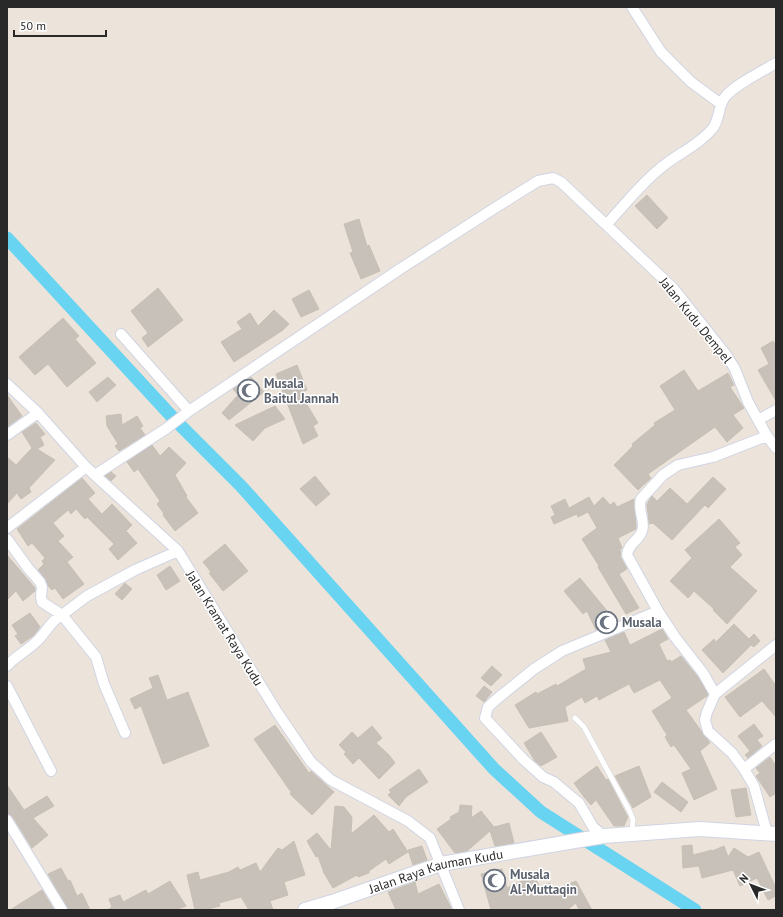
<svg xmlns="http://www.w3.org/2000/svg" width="783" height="917" viewBox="0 0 783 917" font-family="'PT Sans',sans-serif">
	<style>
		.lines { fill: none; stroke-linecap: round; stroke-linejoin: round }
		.canal { stroke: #69d3f2; stroke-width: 13 }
		.building { fill: #c7c1ba; stroke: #c7c0b4 }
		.lane-casing { stroke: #d0d4e3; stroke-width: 6 }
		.street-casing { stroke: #d0d4e3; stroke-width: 12 }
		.secondary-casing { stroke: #d0d4e3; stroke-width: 16 }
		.lane { stroke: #fff; stroke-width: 5 }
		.street { stroke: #fff; stroke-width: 10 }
		.secondary { stroke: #fff; stroke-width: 14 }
		.labels { text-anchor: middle; stroke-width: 3; stroke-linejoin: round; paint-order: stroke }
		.street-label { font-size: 13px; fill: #292929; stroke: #fff }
		.worship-label { font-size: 13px; font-weight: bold; fill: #5b616d; stroke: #fff; text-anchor: start }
	</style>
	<rect width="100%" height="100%" fill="#ece4da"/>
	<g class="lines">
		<path class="canal" d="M 7,238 L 175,420 L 241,486 L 494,769 L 541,812 L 695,910"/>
	</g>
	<path class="building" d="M 647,195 L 668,218 L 657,229 L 635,206 Z
		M 359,219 L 367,246 L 369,245 L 380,271 L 361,279 L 350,253 L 353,252 L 344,224 Z
		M 158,288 L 183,320 L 148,347 L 142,338 L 148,333 L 131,311 Z
		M 309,290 L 319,309 L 301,317 L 292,299 Z
		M 274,310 L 289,324 L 283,330 L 234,362 L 221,342 L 242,329 L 237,322 L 250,313 L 258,326 Z
		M 63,318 L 79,336 L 75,339 L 96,363 L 67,387 L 48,364 L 35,375 L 19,357 Z
		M 773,341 L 776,346 L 776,401 L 758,370 L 769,364 L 761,348 Z
		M 297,365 L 307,390 L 300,393 L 318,423 L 313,426 L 318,436 L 303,444 L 276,374 Z
		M 684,370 L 698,391 L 728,373 L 734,385 L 730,387 L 744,408 L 733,415 L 743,428 L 727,442 L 715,427 L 648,474 L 651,478 L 638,490 L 614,465 L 633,446 L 632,444 L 655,425 L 654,423 L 675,410 L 660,386 Z
		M 108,377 L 116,385 L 97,402 L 89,392 Z
		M 251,377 L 264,392 L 229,420 L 222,413 L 238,395 L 233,389 Z
		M 7,395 L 22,416 L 7,427 Z
		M 275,406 L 285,419 L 265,428 L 253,441 L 235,425 Z
		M 121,414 L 122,425 L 137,416 L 143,426 L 140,428 L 145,435 L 119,451 L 115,446 L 118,444 L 107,426 L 106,416 Z
		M 36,423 L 45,434 L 40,437 L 44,445 L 37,449 L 55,460 L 29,488 L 31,492 L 21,499 L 17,493 L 7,504 L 7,457 L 16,465 L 32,448 L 22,432 Z
		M 152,445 L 160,456 L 169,447 L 186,463 L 175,475 L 187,496 L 186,497 L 198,513 L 175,531 L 163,515 L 164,514 L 157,504 L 160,501 L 138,469 L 134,472 L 127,462 Z
		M 111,472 L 116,476 L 111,481 L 105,476 Z
		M 315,476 L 330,494 L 316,506 L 300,489 Z
		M 713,477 L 726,489 L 708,508 L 705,505 L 672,540 L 653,523 L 649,524 L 647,504 L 652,496 L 657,501 L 670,488 L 687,504 Z
		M 82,478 L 95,493 L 88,499 L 102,514 L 112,504 L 132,525 L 126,531 L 137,543 L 118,560 L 109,549 L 114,544 L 87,517 L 85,519 L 76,509 L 71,514 L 68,510 L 53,523 L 64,536 L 58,541 L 73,557 L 67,562 L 84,584 L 63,599 L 55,588 L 52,590 L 48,586 L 45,578 L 38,570 L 44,564 L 42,561 L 45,558 L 32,543 L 28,546 L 17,529 Z
		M 589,497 L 594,506 L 603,497 L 610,505 L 614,502 L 617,507 L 634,499 L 634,507 L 636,524 L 636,529 L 618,538 L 622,548 L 620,549 L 621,558 L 627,569 L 619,574 L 639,608 L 626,614 L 598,567 L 599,566 L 582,539 L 597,528 L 588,512 L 578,517 L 577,514 L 554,524 L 551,517 L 555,515 L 551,506 L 565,499 L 569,508 Z
		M 719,519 L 740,543 L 735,547 L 742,555 L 730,567 L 757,591 L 727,624 L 713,610 L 714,609 L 694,591 L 688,598 L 670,581 L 692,558 L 685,550 Z
		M 225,544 L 248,571 L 223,591 L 209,573 L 211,572 L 203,562 Z
		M 7,555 L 35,588 L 35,591 L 23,601 L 16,591 L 7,600 Z
		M 170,566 L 180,581 L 166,590 L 157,575 Z
		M 580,578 L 616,622 L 596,630 L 587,611 L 583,614 L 564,591 Z
		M 125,583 L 132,589 L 122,600 L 115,594 Z
		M 30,613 L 40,627 L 33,636 L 21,644 L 15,636 L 18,634 L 12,625 Z
		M 734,624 L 749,639 L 754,634 L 760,641 L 754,647 L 751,645 L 723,673 L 702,650 L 714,639 L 716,642 Z
		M 662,629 L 668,639 L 659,644 L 667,661 L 670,660 L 671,662 L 681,656 L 698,677 L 708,694 L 707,696 L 686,710 L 710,743 L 700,751 L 717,789 L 694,800 L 682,773 L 691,769 L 674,745 L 671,747 L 665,737 L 667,735 L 652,711 L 672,698 L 660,680 L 634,693 L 629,684 L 599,700 L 597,696 L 585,703 L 582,697 L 565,707 L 568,721 L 529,728 L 515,705 L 536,692 L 537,694 L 556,684 L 557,686 L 586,669 L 583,659 L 611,652 L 605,640 L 624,632 L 630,645 Z
		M 492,666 L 502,675 L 491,686 L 481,678 Z
		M 764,669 L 776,686 L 776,717 L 762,701 L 740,717 L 725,697 Z
		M 158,675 L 167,700 L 188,692 L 209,746 L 163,764 L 141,706 L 135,709 L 130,699 L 153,688 L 149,678 Z
		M 484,686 L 492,692 L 484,702 L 476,696 Z
		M 754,724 L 763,736 L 757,740 L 762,746 L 748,758 L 745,755 L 750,751 L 738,736 Z
		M 275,725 L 309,773 L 311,771 L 334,792 L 312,815 L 290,794 L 291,792 L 254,739 Z
		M 372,726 L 382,738 L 376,743 L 389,755 L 395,763 L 379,779 L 359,758 L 353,764 L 344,754 L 346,752 L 339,745 L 352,732 L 358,738 Z
		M 541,732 L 557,757 L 541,766 L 535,761 L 524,743 Z
		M 770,757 L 776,766 L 776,793 L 770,797 L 756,776 L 760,773 L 756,768 Z
		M 597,766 L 606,780 L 608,779 L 625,812 L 628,817 L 624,826 L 614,826 L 596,800 L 591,805 L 584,797 L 574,783 Z
		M 639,766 L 651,797 L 633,808 L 615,776 Z
		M 419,769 L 428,782 L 406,797 L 399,806 L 388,795 L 391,792 L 389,790 Z
		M 662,782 L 688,802 L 681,812 L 654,792 Z
		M 7,785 L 24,810 L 47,796 L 54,806 L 33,818 L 48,835 L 32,848 L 13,817 L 7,814 Z
		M 746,788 L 751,815 L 736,817 L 731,790 Z
		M 460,805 L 472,806 L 471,818 L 481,811 L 494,827 L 509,823 L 514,843 L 495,846 L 490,831 L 467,851 L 455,853 L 437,829 L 451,819 L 450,817 L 459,812 Z
		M 335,806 L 344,807 L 352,817 L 351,834 L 374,815 L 389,832 L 393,829 L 408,852 L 389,864 L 386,859 L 369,871 L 369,873 L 358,877 L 357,875 L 333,888 L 324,873 L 318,856 L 316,857 L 307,841 L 317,833 L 331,850 Z
		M 294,841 L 305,875 L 284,882 L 288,895 L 270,901 L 273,910 L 249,910 L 241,897 L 219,903 L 220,906 L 204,910 L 195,910 L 187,875 L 198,872 L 200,880 L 229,872 L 238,867 L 240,870 L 256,863 L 260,872 L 278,848 L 282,850 Z
		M 692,845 L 693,855 L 712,850 L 712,851 L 724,846 L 728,857 L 734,848 L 748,857 L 759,852 L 776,888 L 776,896 L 768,900 L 757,878 L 740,886 L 733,870 L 702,878 L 699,866 L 683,868 L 682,846 Z
		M 422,846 L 427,860 L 413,865 L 408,850 Z
		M 61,868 L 68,881 L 70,880 L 77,896 L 82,893 L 90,910 L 68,910 L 48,874 Z
		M 502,869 L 507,888 L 534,875 L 540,888 L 550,883 L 554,890 L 576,881 L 592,910 L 579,910 L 576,903 L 567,910 L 491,910 L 481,874 Z
		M 170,881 L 186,906 L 174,910 L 107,910 L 112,907 L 109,899 L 120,895 L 123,902 L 146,890 L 148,894 Z
		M 415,882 L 418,894 L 439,884 L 452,910 L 396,910 L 388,892 Z
		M 42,890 L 54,910 L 10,910 Z"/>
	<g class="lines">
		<defs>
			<path id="lane" d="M 575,718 L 584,727 L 629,810 L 633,819 L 632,833"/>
			<path id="street" d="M 632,7 L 661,52 L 691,82 L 721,104
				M 607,224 C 626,203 644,180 667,163 C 682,152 701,143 713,128 C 720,118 718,106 725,97 C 734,85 763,71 776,63
				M 121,334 L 189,411
				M 7,384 L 38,413 L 86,467 L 178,551 L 277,712 L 311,762 L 331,780 L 408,821 L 430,838 L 459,910
				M 758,420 L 776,410
				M 7,435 L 38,413
				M 767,436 L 776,448
				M 95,475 L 167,428 L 189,411 L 400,269 L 498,206 L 538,181 L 553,178 L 561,182 L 674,289 L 727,356 L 735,369 L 748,402 L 767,436 L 713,457 L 678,465 L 663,475 L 641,499 C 637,510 646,521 642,531 C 639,541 628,543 627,555 L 658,611 L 675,637 L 703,673 L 715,694 L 707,712 L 705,720 L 708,731 L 732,753 L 744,769 L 754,786 L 767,833
				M 7,528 L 86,467
				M 7,539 L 28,568 L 40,582 L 42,587 L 41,596 L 42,602 L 62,615 C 50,621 46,633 36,642 C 27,651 15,656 7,666
				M 7,686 L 51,771
				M 715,694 L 776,645
				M 125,733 L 104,684 L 96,657 L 62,615 L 87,596 L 135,570 L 178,551
				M 744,769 L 776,744
				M 7,820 L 62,910
				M 604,836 L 593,827 L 579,803 L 554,782 L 543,777 L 523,759 L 485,718 L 488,707 L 498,698 L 534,669 L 562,651 L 658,611"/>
			<g id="secondary">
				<path id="s1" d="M 305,910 L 332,902 L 441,864 L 604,836 L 700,829 L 776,834"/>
			</g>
		</defs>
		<use href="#lane" class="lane-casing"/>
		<use href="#street" class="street-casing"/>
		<use href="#secondary" class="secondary-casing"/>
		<use href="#lane" class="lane"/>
		<use href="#street" class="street"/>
		<use href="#secondary" class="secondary"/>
	</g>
	<defs>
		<symbol id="mosque-ring" viewBox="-11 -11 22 22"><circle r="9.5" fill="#fff" stroke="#6b7280" stroke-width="1.5"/><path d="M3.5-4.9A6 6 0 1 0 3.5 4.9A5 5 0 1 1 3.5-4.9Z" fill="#6b7280"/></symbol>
	</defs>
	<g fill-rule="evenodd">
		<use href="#mosque-ring" x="236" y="378" width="25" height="25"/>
		<use href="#mosque-ring" x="594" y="610" width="25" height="25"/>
		<use href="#mosque-ring" x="482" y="868" width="25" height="25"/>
	</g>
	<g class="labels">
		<g class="street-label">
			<text transform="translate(696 320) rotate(51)" y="5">Jalan Kudu Dempel</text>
			<text transform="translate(225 628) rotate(58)" y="5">Jalan Kramat Raya Kudu</text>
			<text dy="5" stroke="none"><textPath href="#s1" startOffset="137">Jalan Raya Kauman Kudu</textPath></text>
		</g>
		<g class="worship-label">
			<text x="264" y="388">Musala<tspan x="264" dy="15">Baitul Jannah</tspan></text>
			<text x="622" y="627">Musala</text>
			<text x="510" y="879">Musala<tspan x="510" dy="15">Al-Muttaqin</tspan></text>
		</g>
	</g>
	<rect width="783" height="917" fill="none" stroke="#292929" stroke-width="16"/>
	<g transform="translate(751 885) rotate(312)" stroke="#ffffff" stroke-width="3" paint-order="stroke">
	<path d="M0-3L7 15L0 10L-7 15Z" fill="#292929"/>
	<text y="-6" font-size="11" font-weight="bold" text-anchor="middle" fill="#292929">N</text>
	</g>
	<path d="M14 30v6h92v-6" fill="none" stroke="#292929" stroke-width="2"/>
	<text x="20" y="30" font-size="12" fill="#292929" stroke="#ffffff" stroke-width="3" paint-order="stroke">50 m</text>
</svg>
